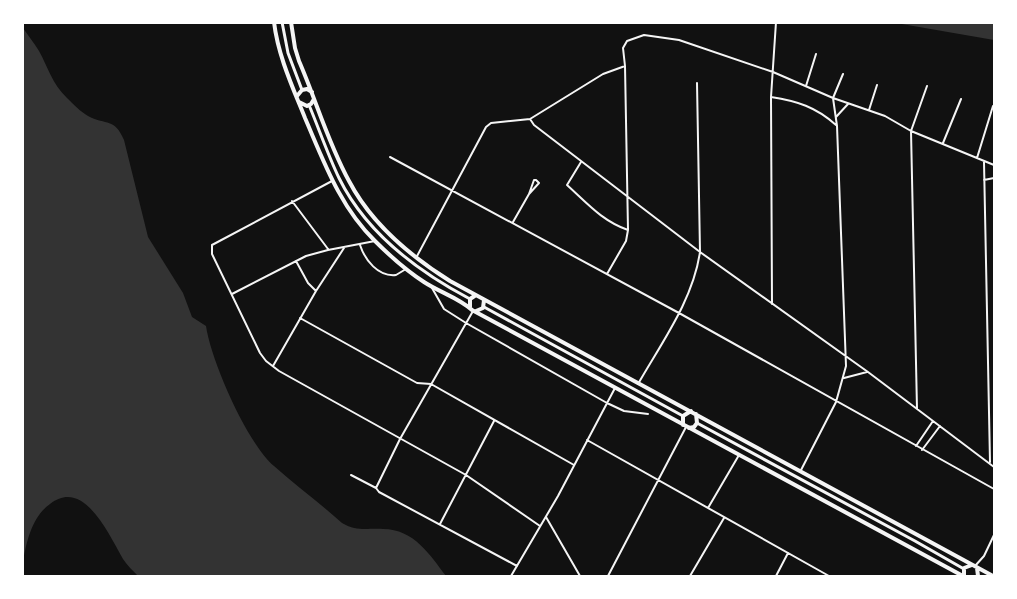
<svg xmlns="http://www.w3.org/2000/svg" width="1017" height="599" viewBox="0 0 1017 599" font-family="Lato,sans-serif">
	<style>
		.water { fill: #333 }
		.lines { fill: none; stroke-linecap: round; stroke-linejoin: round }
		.minor { stroke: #f5f5f5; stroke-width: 2 }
		.tertiary { stroke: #f5f5f5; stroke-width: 3 }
		.trunk { stroke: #f5f5f5; stroke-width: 4 }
	</style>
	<rect width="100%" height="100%" fill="#111"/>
	<path class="water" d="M 896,23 L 994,23 L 994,40 Z
		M 23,28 C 28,35 34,43 39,51 C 48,67 52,84 67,98 C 73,104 81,112 88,116 C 107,126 114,117 124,140 L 148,237 L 183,293 L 192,317 L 206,326 C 211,361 247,443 274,466 C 296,486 320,503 342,523 C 358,532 366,528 383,529 C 414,529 430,555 446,576 L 138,576 C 133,571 127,565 123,559 C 109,535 84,477 50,504 C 32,517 27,540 23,561 Z"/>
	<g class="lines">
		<path class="minor" d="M 625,66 L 623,48 L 627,41 L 644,35 L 679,40 L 773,72 L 833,98 L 885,116 L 911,131 L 994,165
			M 806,86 L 816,54
			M 771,97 C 797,101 816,107 836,125
			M 869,110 L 877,85
			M 836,117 L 848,104
			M 530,119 L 534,125 L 700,252 L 868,372 L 994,467
			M 943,143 L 961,99
			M 390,157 L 679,313 L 994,489
			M 977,158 L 993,106
			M 581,162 L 567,185 C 587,203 602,221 628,230
			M 984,162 L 990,462
			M 984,180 L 994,178
			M 332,181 L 212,245 L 212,254 L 260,353 L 266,361 L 279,371 L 466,475 L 540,526
			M 292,201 L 328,249
			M 513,222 L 529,194 L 539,183 L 536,180 L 534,180 L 529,194
			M 360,245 C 365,260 378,277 396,275 L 406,269
			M 416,258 L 486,127 L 491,123 L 530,119 L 603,74 L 625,66 L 628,230 L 626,241 L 607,274
			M 296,261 L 308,283 L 316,291
			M 432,288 L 444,309 L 466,323 L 607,403 L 624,411 L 648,414
			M 232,294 L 306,256 L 328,250 L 375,241
			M 772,304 L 771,97 L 776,22
			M 473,311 L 400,439 L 376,488 L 379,492 L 517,566
			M 300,318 L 417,383 L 431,384 L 574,465
			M 273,366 L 316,291 L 344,248
			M 844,378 L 867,372
			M 638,384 C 662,342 693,300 700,252 L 697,83
			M 917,409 L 911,131 L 927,86
			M 587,440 L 829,576
			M 916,446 L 933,421
			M 922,450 L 940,426
			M 800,472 L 836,402 L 846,366 L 837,126 L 833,98 L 843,74
			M 351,475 L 376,488
			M 708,508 L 739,455
			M 546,517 L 580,576
			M 440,524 L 494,421
			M 975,566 L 984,556 L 994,535
			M 511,576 L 558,496 L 615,388
			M 608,576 L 686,427
			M 690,576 L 724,518
			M 776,576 L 788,553"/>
		<path class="tertiary" d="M 282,22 L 288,53 L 302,90
			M 309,105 C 319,129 328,155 339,178 C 366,233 417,271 470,299
			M 484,307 L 683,416
			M 697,423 L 915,541 L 964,569"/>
		<path class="trunk" d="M 274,22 C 278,56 293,88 305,118 C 324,162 340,207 375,241 C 390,256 407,271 424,282 C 439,292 459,298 472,310 L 963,576
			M 291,22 L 295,48 L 299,61 C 316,100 328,143 349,181 C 371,223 410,256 450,281 L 993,576
			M 297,96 L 302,90 L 307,89 L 312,92
			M 299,102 L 307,106 L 311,104 L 314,99
			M 470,307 L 470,299 L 476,295
			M 476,311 L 483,308 L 484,300
			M 683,425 L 683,416 L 691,411
			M 689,428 L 694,427 L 697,423 L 696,414
			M 977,568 L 978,576
			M 964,576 L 964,568 L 972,565"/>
	</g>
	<rect width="1017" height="599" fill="none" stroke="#ffffff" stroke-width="48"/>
</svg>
